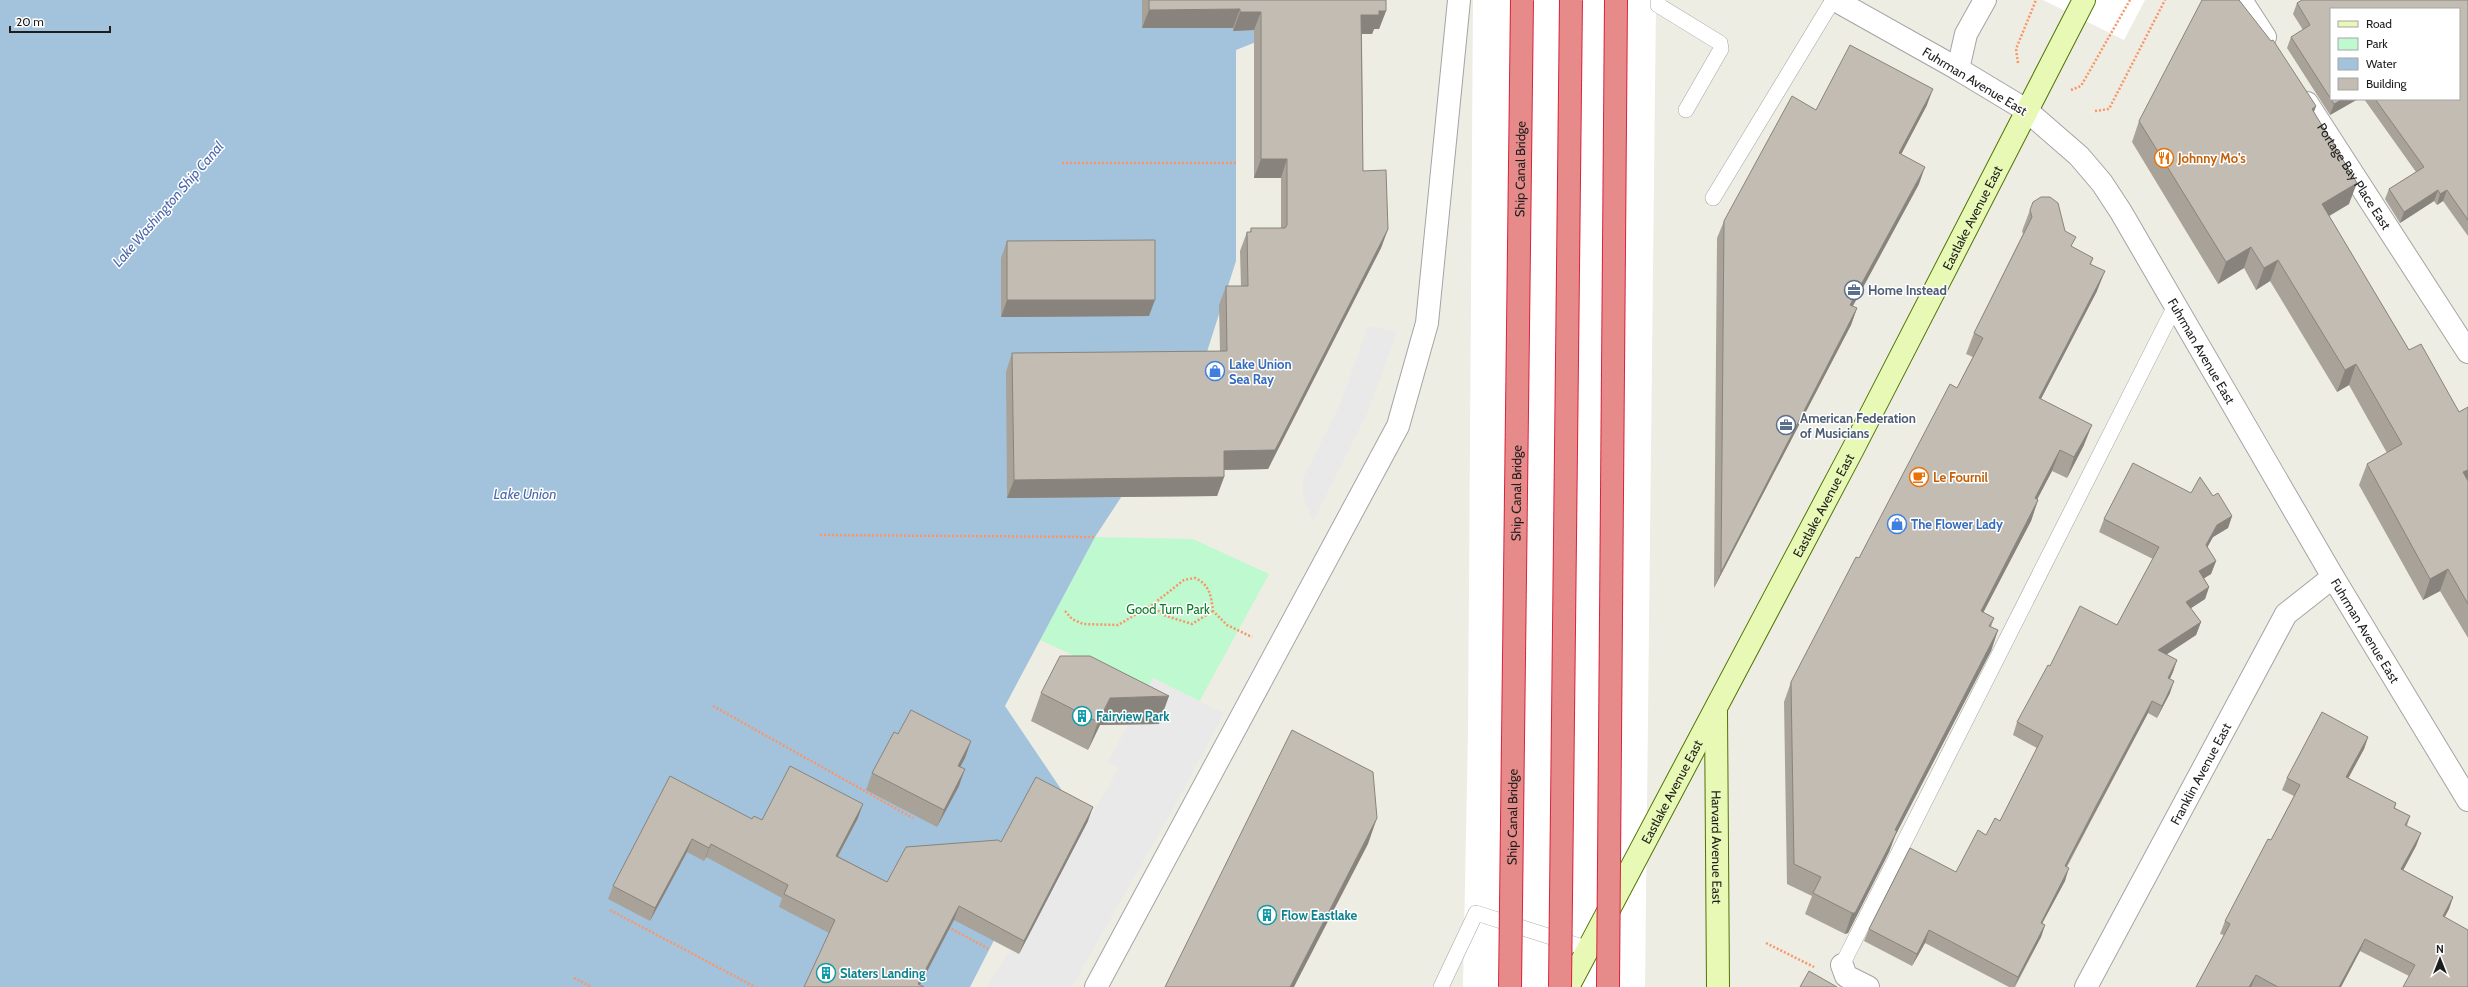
<svg xmlns="http://www.w3.org/2000/svg" width="2468" height="987" viewBox="0 0 2468 987" font-family="Cabin,sans-serif">
	<style>
		.park { fill: #bff9cf }
		.parking { fill: #e9e9e9 }
		.water { fill: #a3c3dc }
		.pier { fill: #fff }
		.lines { fill: none; stroke-linecap: round; stroke-linejoin: round }
		.service-casing { stroke: #a4a4a4; stroke-width: 16 }
		.minor-casing { stroke: #a4a4a4; stroke-width: 24 }
		.tertiary-casing { stroke: #a4a4a4; stroke-width: 24 }
		.secondary-casing { stroke: #517305; stroke-width: 24 }
		.path { stroke: #fa9568; stroke-width: 2.5; stroke-dasharray: 2 2; stroke-linecap: butt }
		.service { stroke: #fff; stroke-width: 15 }
		.minor { stroke: #fff; stroke-width: 22 }
		.tertiary { stroke: #fff; stroke-width: 22 }
		.secondary { stroke: #e8f9b6; stroke-width: 22 }
		.motorway-bridge-casing { stroke: #d8233d; stroke-width: 24; stroke-linecap: butt }
		.motorway-bridge { stroke: #e68b8a; stroke-width: 22 }
		.wall { fill: #a8a299 }
		.shaded-wall { fill: #88847d }
		.building { fill: #c3bcb2; stroke: #88847d }
		.labels { text-anchor: middle; stroke-width: 3; stroke-linejoin: round; paint-order: stroke }
		.street-label { font-size: 13px; fill: #1d1d1d; stroke: #fff }
		.food-label { font-size: 13px; font-weight: bold; fill: #c56008; stroke: #fff; text-anchor: start }
		.service-label { font-size: 13px; font-weight: bold; fill: #4e5e75; stroke: #fff; text-anchor: start }
		.shop-label { font-size: 13px; font-weight: bold; fill: #366cbe; stroke: #fff; text-anchor: start }
		.park-label { font-size: 13px; fill: #0b7b2b; stroke: #fff }
		.culture-label { font-size: 13px; font-weight: bold; fill: #0d838f; stroke: #fff; text-anchor: start }
		.water-label { font-size: 14px; font-style: italic; fill: #4a67ac; stroke: #fff }
	</style>
	<rect width="100%" height="100%" fill="#eeede3"/>
	<path class="park" d="M 1095,537 L 1193,539 L 1269,574 L 1199,702 L 1153,678 L 1147,689 L 1040,640 Z"/>
	<path class="parking" d="M 1368,326 L 1397,332 L 1368,412 L 1313,522 L 1303,497 L 1303,478 L 1340,404 Z
		M 1153,678 L 1224,713 L 1179,798 L 1072,987 L 986,987 L 1010,950 L 1019,954 L 1088,821 L 1119,768 L 1108,762 Z"/>
	<path class="water" d="M 0,0 L 1303,0 L 1301,24 L 1236,50 L 1236,261 L 1198,380 L 1095,537 L 1005,706 L 1067,798 L 970,987 L 0,987 Z"/>
	<path class="pier" d="M 1473,0 L 1656,0 L 1645,987 L 1463,987 L 1468,734 Z
		M 2043,0 L 2145,0 L 2124,40 Z"/>
	<g class="lines">
		<defs>
			<path id="service" d="M 1658,0 L 1658,5 L 1720,43 L 1721,49 L 1686,110
				M 1713,198 L 1833,0
				M 1842,965 L 2175,306
				M 1441,987 L 1476,913 L 1589,949"/>
			<g id="minor">
				<path d="M 1835,0 L 1958,69 L 2026,110"/>
				<path d="M 2241,0 L 2265,37"/>
				<path d="M 1958,69 L 1966,34 L 1985,0"/>
				<path id="s1" d="M 2307,103 L 2468,352"/>
				<path d="M 1842,965 L 1846,976 L 1868,987"/>
				<path d="M 1096,987 L 1398,426 L 1427,323 L 1459,0"/>
			</g>
			<g id="tertiary">
				<path id="s2" d="M 2026,110 L 2079,156 L 2102,183 L 2121,212 L 2333,577 L 2468,800"/>
				<path id="s3" d="M 2086,987 L 2286,614 L 2333,577"/>
			</g>
			<g id="secondary">
				<path id="s4" d="M 1716,711 L 1718,987"/>
				<path id="s5" d="M 1568,987 L 1853,449 L 2084,0"/>
			</g>
		</defs>
		<use href="#service" class="service-casing"/>
		<use href="#minor" class="minor-casing"/>
		<use href="#tertiary" class="tertiary-casing"/>
		<use href="#secondary" class="secondary-casing"/>
		<path class="path" d="M 2018,63 L 2016,49 L 2036,0
			M 2071,90 L 2081,86 L 2130,0
			M 2095,111 L 2109,109 L 2165,0
			M 1062,163 L 1236,163
			M 820,535 L 1095,537
			M 1152,605 L 1163,615 L 1192,624 L 1213,611
			M 1065,611 L 1072,619 L 1083,624 L 1118,625 L 1152,605 L 1184,580 L 1195,578 C 1210,585 1211,596 1213,611 L 1227,625 L 1252,637
			M 713,706 L 913,818
			M 610,910 L 755,987
			M 948,927 L 989,949
			M 1766,943 L 1814,967
			M 574,978 L 592,987"/>
		<use href="#service" class="service"/>
		<use href="#minor" class="minor"/>
		<use href="#tertiary" class="tertiary"/>
		<use href="#secondary" class="secondary"/>
		<defs>
			<g id="motorway-bridge">
				<path id="s6" d="M 1510,987 L 1522,0"/>
				<path d="M 1560,987 L 1571,0"/>
				<path d="M 1608,987 L 1616,0"/>
			</g>
		</defs>
		<use href="#motorway-bridge" class="motorway-bridge-casing"/>
		<use href="#motorway-bridge" class="motorway-bridge"/>
	</g>
	<path class="wall" d="M 1142,0 L 1386,0 L 1386,11 L 1379,29 L 1374,29 L 1372,34 L 1362,34 L 1363,171 L 1388,229 L 1381,248 L 1268,469 L 1224,470 L 1224,477 L 1217,496 L 1007,498 L 1006,372 L 1012,353 L 1220,351 L 1219,305 L 1226,286 L 1241,286 L 1240,251 L 1247,232 L 1250,232 L 1251,228 L 1281,228 L 1281,178 L 1254,178 L 1254,30 L 1233,31 L 1233,28 L 1142,28 Z
		M 2468,0 L 2468,236 L 2443,201 L 2437,205 L 2434,201 L 2400,223 L 2385,199 L 2389,189 L 2416,172 L 2364,99 L 2459,99 L 2459,9 L 2331,99 L 2358,99 L 2330,115 L 2287,48 L 2291,37 L 2303,30 L 2293,14 L 2297,3 Z
		M 1927,105 L 1901,154 L 1919,184 L 1853,306 L 1857,308 L 1851,325 L 1714,588 L 1717,238 L 1724,221 L 1816,110 Z
		M 2316,106 L 2314,112 L 2349,204 L 2329,216 L 2409,350 L 2459,412 L 2468,407 L 2468,638 L 2440,591 L 2423,600 L 2359,485 L 2367,464 L 2387,453 L 2349,385 L 2337,392 L 2270,281 L 2256,290 L 2244,268 L 2218,284 L 2132,142 L 2139,121 Z
		M 2030,210 L 2065,231 L 2072,247 L 2093,258 L 2091,264 L 2097,291 L 2041,399 L 2084,445 L 2067,478 L 2052,471 L 2037,499 L 2038,500 L 2031,521 L 1983,613 L 1994,618 L 1991,627 L 1998,630 L 1991,651 L 1895,836 L 1889,852 L 1848,933 L 1845,934 L 1805,914 L 1812,896 L 1787,884 L 1784,702 L 1791,682 L 1859,558 L 1957,388 L 1973,357 L 1966,354 L 1974,333 L 2023,234 L 2022,231 Z
		M 1007,241 L 1149,316 L 1001,317 L 1001,258 Z
		M 2191,493 L 2213,496 L 2232,516 L 2228,528 L 2213,537 L 2207,547 L 2216,561 L 2211,574 L 2204,578 L 2209,587 L 2205,599 L 2191,608 L 2201,622 L 2196,635 L 2166,654 L 2177,660 L 2170,679 L 2170,693 L 2157,718 L 2148,713 L 2092,819 L 2067,867 L 2065,881 L 2042,923 L 2045,925 L 2041,937 L 2015,987 L 2009,987 L 1925,943 L 1912,966 L 1864,941 L 1869,929 L 1956,872 L 1986,835 L 2000,821 L 2037,748 L 2013,735 L 2017,722 L 2050,666 L 2117,625 L 2153,559 L 2099,532 L 2104,519 Z
		M 1041,693 L 1159,724 L 1100,725 L 1088,750 L 1031,721 Z
		M 898,734 L 971,741 L 965,758 L 960,767 L 959,786 L 937,827 L 866,790 L 872,773 Z
		M 2368,737 L 2364,749 L 2348,778 L 2396,803 L 2395,808 L 2410,816 L 2407,826 L 2421,833 L 2416,846 L 2403,870 L 2453,897 L 2449,909 L 2409,976 L 2360,951 L 2341,987 L 2196,987 L 2224,935 L 2220,934 L 2225,921 L 2271,840 L 2294,796 L 2282,790 L 2287,778 Z
		M 670,776 L 752,819 L 762,820 L 858,818 L 838,856 L 887,882 L 1001,842 L 1088,821 L 1019,954 L 954,920 L 829,933 L 779,907 L 782,898 L 706,857 L 704,861 L 687,852 L 650,921 L 608,899 L 613,886 Z"/>
	<path class="shaded-wall" d="M 1240,9 L 1233,28 L 1142,28 L 1149,10 Z
		M 1379,11 L 1386,11 L 1379,29 L 1374,29 L 1372,34 L 1354,34 L 1361,15 Z
		M 1240,12 L 1261,12 L 1254,30 L 1233,31 Z
		M 1933,89 L 1927,105 L 1893,170 L 1899,153 Z
		M 2343,99 L 2358,99 L 2330,115 L 2334,104 Z
		M 2316,106 L 2308,127 L 2312,109 Z
		M 1261,159 L 1287,159 L 1281,178 L 1254,178 Z
		M 1925,167 L 1919,184 L 1844,322 L 1850,305 Z
		M 2357,183 L 2349,204 L 2314,225 L 2322,204 Z
		M 2438,190 L 2434,201 L 2400,223 L 2404,212 Z
		M 2447,190 L 2443,201 L 2437,205 L 2440,194 Z
		M 1388,229 L 1381,248 L 1268,469 L 1217,470 L 1224,451 Z
		M 2251,247 L 2244,268 L 2218,284 L 2226,262 Z
		M 2278,260 L 2270,281 L 2256,290 L 2264,268 Z
		M 2105,271 L 2097,291 L 2031,418 L 2039,398 Z
		M 1007,300 L 1155,300 L 1149,316 L 1001,317 Z
		M 1857,308 L 1851,325 L 1714,588 L 1721,572 Z
		M 2356,364 L 2349,385 L 2337,392 L 2345,370 Z
		M 2092,425 L 2084,445 L 2067,478 L 2074,457 Z
		M 2060,450 L 2052,471 L 2027,519 L 2035,498 Z
		M 2468,470 L 2468,487 L 2463,472 Z
		M 1224,477 L 1217,496 L 1007,498 L 1014,480 Z
		M 2038,500 L 2031,521 L 1973,632 L 1981,611 Z
		M 2232,516 L 2228,528 L 2213,537 L 2202,557 L 2206,545 L 2217,525 Z
		M 2216,561 L 2211,574 L 2195,584 L 2199,571 Z
		M 2448,569 L 2440,591 L 2423,600 L 2430,579 Z
		M 2209,587 L 2205,599 L 2182,614 L 2186,602 Z
		M 2201,622 L 2196,635 L 2154,663 L 2158,650 Z
		M 1998,630 L 1991,651 L 1895,836 L 1889,852 L 1848,933 L 1845,934 L 1852,913 Z
		M 2177,660 L 2173,672 L 2164,691 L 2168,678 Z
		M 2174,681 L 2170,693 L 2157,718 L 2162,706 Z
		M 1169,696 L 1159,724 L 1100,725 L 1088,750 L 1098,722 L 1110,698 Z
		M 2152,701 L 2148,713 L 2060,878 L 2065,866 Z
		M 2368,737 L 2364,749 L 2342,790 L 2346,777 Z
		M 971,741 L 965,758 L 952,782 L 958,766 Z
		M 965,769 L 959,786 L 937,827 L 944,810 Z
		M 863,804 L 858,818 L 831,869 L 836,856 Z
		M 1093,807 L 1088,821 L 1019,954 L 1024,941 Z
		M 1377,818 L 1368,844 L 1294,987 L 1290,987 Z
		M 2421,833 L 2416,846 L 2397,882 L 2401,869 Z
		M 692,839 L 687,852 L 650,921 L 655,908 Z
		M 711,844 L 706,857 L 704,861 L 709,848 Z
		M 2069,868 L 2065,881 L 2036,935 L 2041,923 Z
		M 2453,897 L 2449,909 L 2439,928 L 2443,916 Z
		M 959,906 L 954,920 L 919,987 L 918,984 Z
		M 2045,925 L 2041,937 L 2014,987 L 2018,977 Z
		M 1929,930 L 1925,943 L 1912,966 L 1917,954 Z
		M 2365,939 L 2360,951 L 2341,987 L 2339,987 Z
		M 2256,975 L 2251,987 L 2249,987 Z"/>
	<path class="building" d="M 1149,0 L 1386,0 L 1386,11 L 1379,11 L 1379,15 L 1361,15 L 1363,171 L 1386,170 L 1388,229 L 1275,450 L 1224,451 L 1224,477 L 1014,480 L 1012,353 L 1227,351 L 1226,286 L 1248,286 L 1247,232 L 1251,232 L 1251,228 L 1285,228 L 1287,225 L 1287,159 L 1261,159 L 1261,12 L 1240,12 L 1240,9 L 1149,10 Z
		M 2202,0 L 2239,0 L 2271,41 L 2273,40 L 2316,106 L 2312,109 L 2357,183 L 2322,204 L 2409,350 L 2421,344 L 2459,412 L 2468,407 L 2468,470 L 2463,472 L 2468,481 L 2468,604 L 2448,569 L 2430,579 L 2367,464 L 2402,444 L 2356,364 L 2345,370 L 2278,260 L 2264,268 L 2251,247 L 2226,262 L 2139,121 Z
		M 2302,0 L 2468,0 L 2468,220 L 2447,190 L 2440,194 L 2438,190 L 2404,212 L 2389,189 L 2424,167 L 2375,99 L 2459,99 L 2459,9 L 2331,9 L 2331,99 L 2343,99 L 2334,104 L 2291,37 L 2310,25 L 2297,3 Z
		M 1850,45 L 1933,89 L 1899,153 L 1925,167 L 1850,305 L 1857,308 L 1721,572 L 1724,221 L 1792,96 L 1816,110 Z
		M 2041,197 L 2050,197 L 2058,203 L 2065,231 L 2076,237 L 2071,246 L 2093,258 L 2090,264 L 2105,271 L 2039,398 L 2092,425 L 2074,457 L 2060,450 L 2035,498 L 2038,500 L 1981,611 L 1994,618 L 1989,626 L 1998,630 L 1895,830 L 1897,831 L 1855,913 L 1852,913 L 1813,893 L 1821,877 L 1794,864 L 1791,682 L 1856,557 L 1859,558 L 1950,384 L 1957,388 L 1983,338 L 1974,333 L 2032,217 L 2030,210 L 2033,202 Z
		M 1155,240 L 1155,300 L 1007,300 L 1007,241 Z
		M 2133,463 L 2191,493 L 2200,477 L 2213,496 L 2218,493 L 2232,516 L 2217,525 L 2206,545 L 2216,561 L 2199,571 L 2209,587 L 2186,602 L 2201,622 L 2158,650 L 2177,660 L 2168,678 L 2174,681 L 2162,706 L 2152,701 L 2096,806 L 2065,866 L 2069,868 L 2041,923 L 2045,925 L 2018,977 L 1929,930 L 1917,954 L 1869,929 L 1910,848 L 1956,872 L 1978,830 L 1986,835 L 1995,818 L 2000,821 L 2043,736 L 2017,722 L 2048,665 L 2050,666 L 2080,606 L 2117,625 L 2159,547 L 2104,519 Z
		M 1060,656 L 1090,656 L 1169,696 L 1110,698 L 1098,722 L 1041,693 Z
		M 911,710 L 971,741 L 958,766 L 965,769 L 944,810 L 872,773 L 894,732 L 898,734 Z
		M 2322,712 L 2368,737 L 2346,777 L 2396,803 L 2394,808 L 2410,816 L 2405,825 L 2421,833 L 2401,869 L 2453,897 L 2443,916 L 2468,930 L 2468,987 L 2403,987 L 2415,965 L 2365,939 L 2339,987 L 2278,987 L 2256,975 L 2249,987 L 2196,987 L 2230,924 L 2225,921 L 2268,839 L 2271,840 L 2300,785 L 2287,778 Z
		M 1292,730 L 1373,772 L 1377,818 L 1290,987 L 1165,987 Z
		M 790,766 L 863,804 L 836,856 L 887,882 L 906,847 L 998,840 L 1001,842 L 1036,777 L 1093,807 L 1024,941 L 959,906 L 918,984 L 924,987 L 804,987 L 835,920 L 784,894 L 788,885 L 711,844 L 709,848 L 692,839 L 655,908 L 613,886 L 670,776 L 752,819 L 754,816 L 762,820 Z
		M 1809,971 L 1837,987 L 1800,987 Z"/>
	<defs>
		<symbol id="restaurant-ring" viewBox="-11 -11 22 22"><circle r="9.5" fill="#fff" stroke="#e8710a" stroke-width="1.5"/><path d="M-5-6h1v4h1v-4h1v4h1v-4h1v5L-1.5 .5V6h-2V.5L-5-1ZM5-6V6H3V1.5H1.5Q1.5-4 5-6Z" fill="#e8710a"/></symbol>
		<symbol id="office-ring" viewBox="-11 -11 22 22"><circle r="9.5" fill="#fff" stroke="#5c6f8a" stroke-width="1.5"/><path d="M-6-3h4V-5.5h4V-3h4V5H-6ZM-1-4.5V-3h2v-1.5ZM-6 0V1H6V0Z" fill="#5c6f8a"/></symbol>
		<symbol id="shop-ring" viewBox="-11 -11 22 22"><circle r="9.5" fill="#fff" stroke="#3f7fe0" stroke-width="1.5"/><path d="M-5-2.5h2.3a2.7 3.5 0 0 1 5.4 0H5L5.5 6h-11ZM-1.5-2.5h3a1.5 2.3 0 0 0-3 0Z" fill="#3f7fe0"/></symbol>
		<symbol id="cafe-ring" viewBox="-11 -11 22 22"><circle r="9.5" fill="#fff" stroke="#e8710a" stroke-width="1.5"/><path d="M-5.5-4.5H6V0H3Q3 3.5 0 3.5H-2.5Q-5.5 3.5-5.5 0ZM3-3.2v2h1.7v-2ZM-6 4.5H4V6H-6Z" fill="#e8710a"/></symbol>
		<symbol id="building-ring" viewBox="-11 -11 22 22"><circle r="9.5" fill="#fff" stroke="#0f9aa8" stroke-width="1.5"/><path d="M-4-6H4V6H1V3H-1V6H-4ZM-2.5-4.3h1.7v1.8h-1.7ZM.8-4.3h1.7v1.8H.8ZM-2.5-1h1.7V.8h-1.7ZM.8-1h1.7V.8H.8Z" fill="#0f9aa8"/></symbol>
	</defs>
	<g fill-rule="evenodd">
		<use href="#restaurant-ring" x="2153" y="147" width="22" height="22"/>
		<use href="#office-ring" x="1843" y="279" width="22" height="22"/>
		<use href="#shop-ring" x="1204" y="360" width="22" height="22"/>
		<use href="#office-ring" x="1775" y="414" width="22" height="22"/>
		<use href="#cafe-ring" x="1908" y="466" width="22" height="22"/>
		<use href="#shop-ring" x="1886" y="513" width="22" height="22"/>
		<use href="#building-ring" x="1071" y="705" width="22" height="22"/>
		<use href="#building-ring" x="1256" y="904" width="22" height="22"/>
		<use href="#building-ring" x="815" y="962" width="22" height="22"/>
	</g>
	<g class="labels">
		<g class="street-label">
			<text transform="translate(1975 81) rotate(31)" y="5">Fuhrman Avenue East</text>
			<text dy="5" stroke="none"><textPath href="#s6" startOffset="818">Ship Canal Bridge</textPath></text>
			<text dy="5" stroke="none"><textPath href="#s1" startOffset="87">Portage Bay Place East</textPath></text>
			<text dy="5" stroke="none"><textPath href="#s5" startOffset="869">Eastlake Avenue East</textPath></text>
			<text dy="5" stroke="none"><textPath href="#s2" startOffset="301">Fuhrman Avenue East</textPath></text>
			<text dy="5" stroke="none"><textPath href="#s6" startOffset="494">Ship Canal Bridge</textPath></text>
			<text dy="5" stroke="none"><textPath href="#s5" startOffset="545">Eastlake Avenue East</textPath></text>
			<text dy="5" stroke="none"><textPath href="#s2" startOffset="625">Fuhrman Avenue East</textPath></text>
			<text dy="5" stroke="none"><textPath href="#s3" startOffset="242">Franklin Avenue East</textPath></text>
			<text dy="5" stroke="none"><textPath href="#s5" startOffset="221">Eastlake Avenue East</textPath></text>
			<text dy="5" stroke="none"><textPath href="#s6" startOffset="170">Ship Canal Bridge</textPath></text>
			<text dy="5" stroke="none"><textPath href="#s4" startOffset="136">Harvard Avenue East</textPath></text>
		</g>
		<g class="food-label">
			<text x="2178" y="163">Johnny Mo’s</text>
			<text x="1933" y="482">Le Fournil</text>
		</g>
		<g class="service-label">
			<text x="1868" y="295">Home Instead</text>
			<text x="1800" y="423">American Federation<tspan x="1800" dy="15">of Musicians</tspan></text>
		</g>
		<g class="shop-label">
			<text x="1229" y="369">Lake Union<tspan x="1229" dy="15">Sea Ray</tspan></text>
			<text x="1911" y="529">The Flower Lady</text>
		</g>
		<g class="park-label">
			<text x="1168" y="614">Good Turn Park</text>
		</g>
		<g class="culture-label">
			<text x="1096" y="721">Fairview Park</text>
			<text x="1281" y="920">Flow Eastlake</text>
			<text x="840" y="978">Slaters Landing</text>
		</g>
		<g class="water-label">
			<text transform="translate(168 204) rotate(-49)" y="5">Lake Washington Ship Canal</text>
			<text x="525" y="499">Lake Union</text>
		</g>
	</g>
	<rect x="2330" y="8" width="130" height="92" fill="#ffffff" stroke="#a5a5a5"/>
	<rect x="2338" y="21" width="20" height="6" fill="#e8f9b6" stroke="#a5a5a5"/>
	<text x="2366" y="28" font-size="12" fill="#1d1d1d">Road</text>
	<rect x="2338" y="38" width="20" height="12" fill="#bff9cf" stroke="#a5a5a5"/>
	<text x="2366" y="48" font-size="12" fill="#1d1d1d">Park</text>
	<rect x="2338" y="58" width="20" height="12" fill="#a3c3dc" stroke="#a5a5a5"/>
	<text x="2366" y="68" font-size="12" fill="#1d1d1d">Water</text>
	<rect x="2338" y="78" width="20" height="12" fill="#c3bcb2" stroke="#a5a5a5"/>
	<text x="2366" y="88" font-size="12" fill="#1d1d1d">Building</text>
	<g transform="translate(2440 959)" stroke="#ffffff" stroke-width="3" paint-order="stroke">
	<path d="M0-3L7 15L0 10L-7 15Z" fill="#1d1d1d"/>
	<text y="-6" font-size="11" font-weight="bold" text-anchor="middle" fill="#1d1d1d">N</text>
	</g>
	<path d="M10 26v6h100v-6" fill="none" stroke="#1d1d1d" stroke-width="2"/>
	<text x="16" y="26" font-size="12" fill="#1d1d1d" stroke="#ffffff" stroke-width="3" paint-order="stroke">20 m</text>
</svg>
